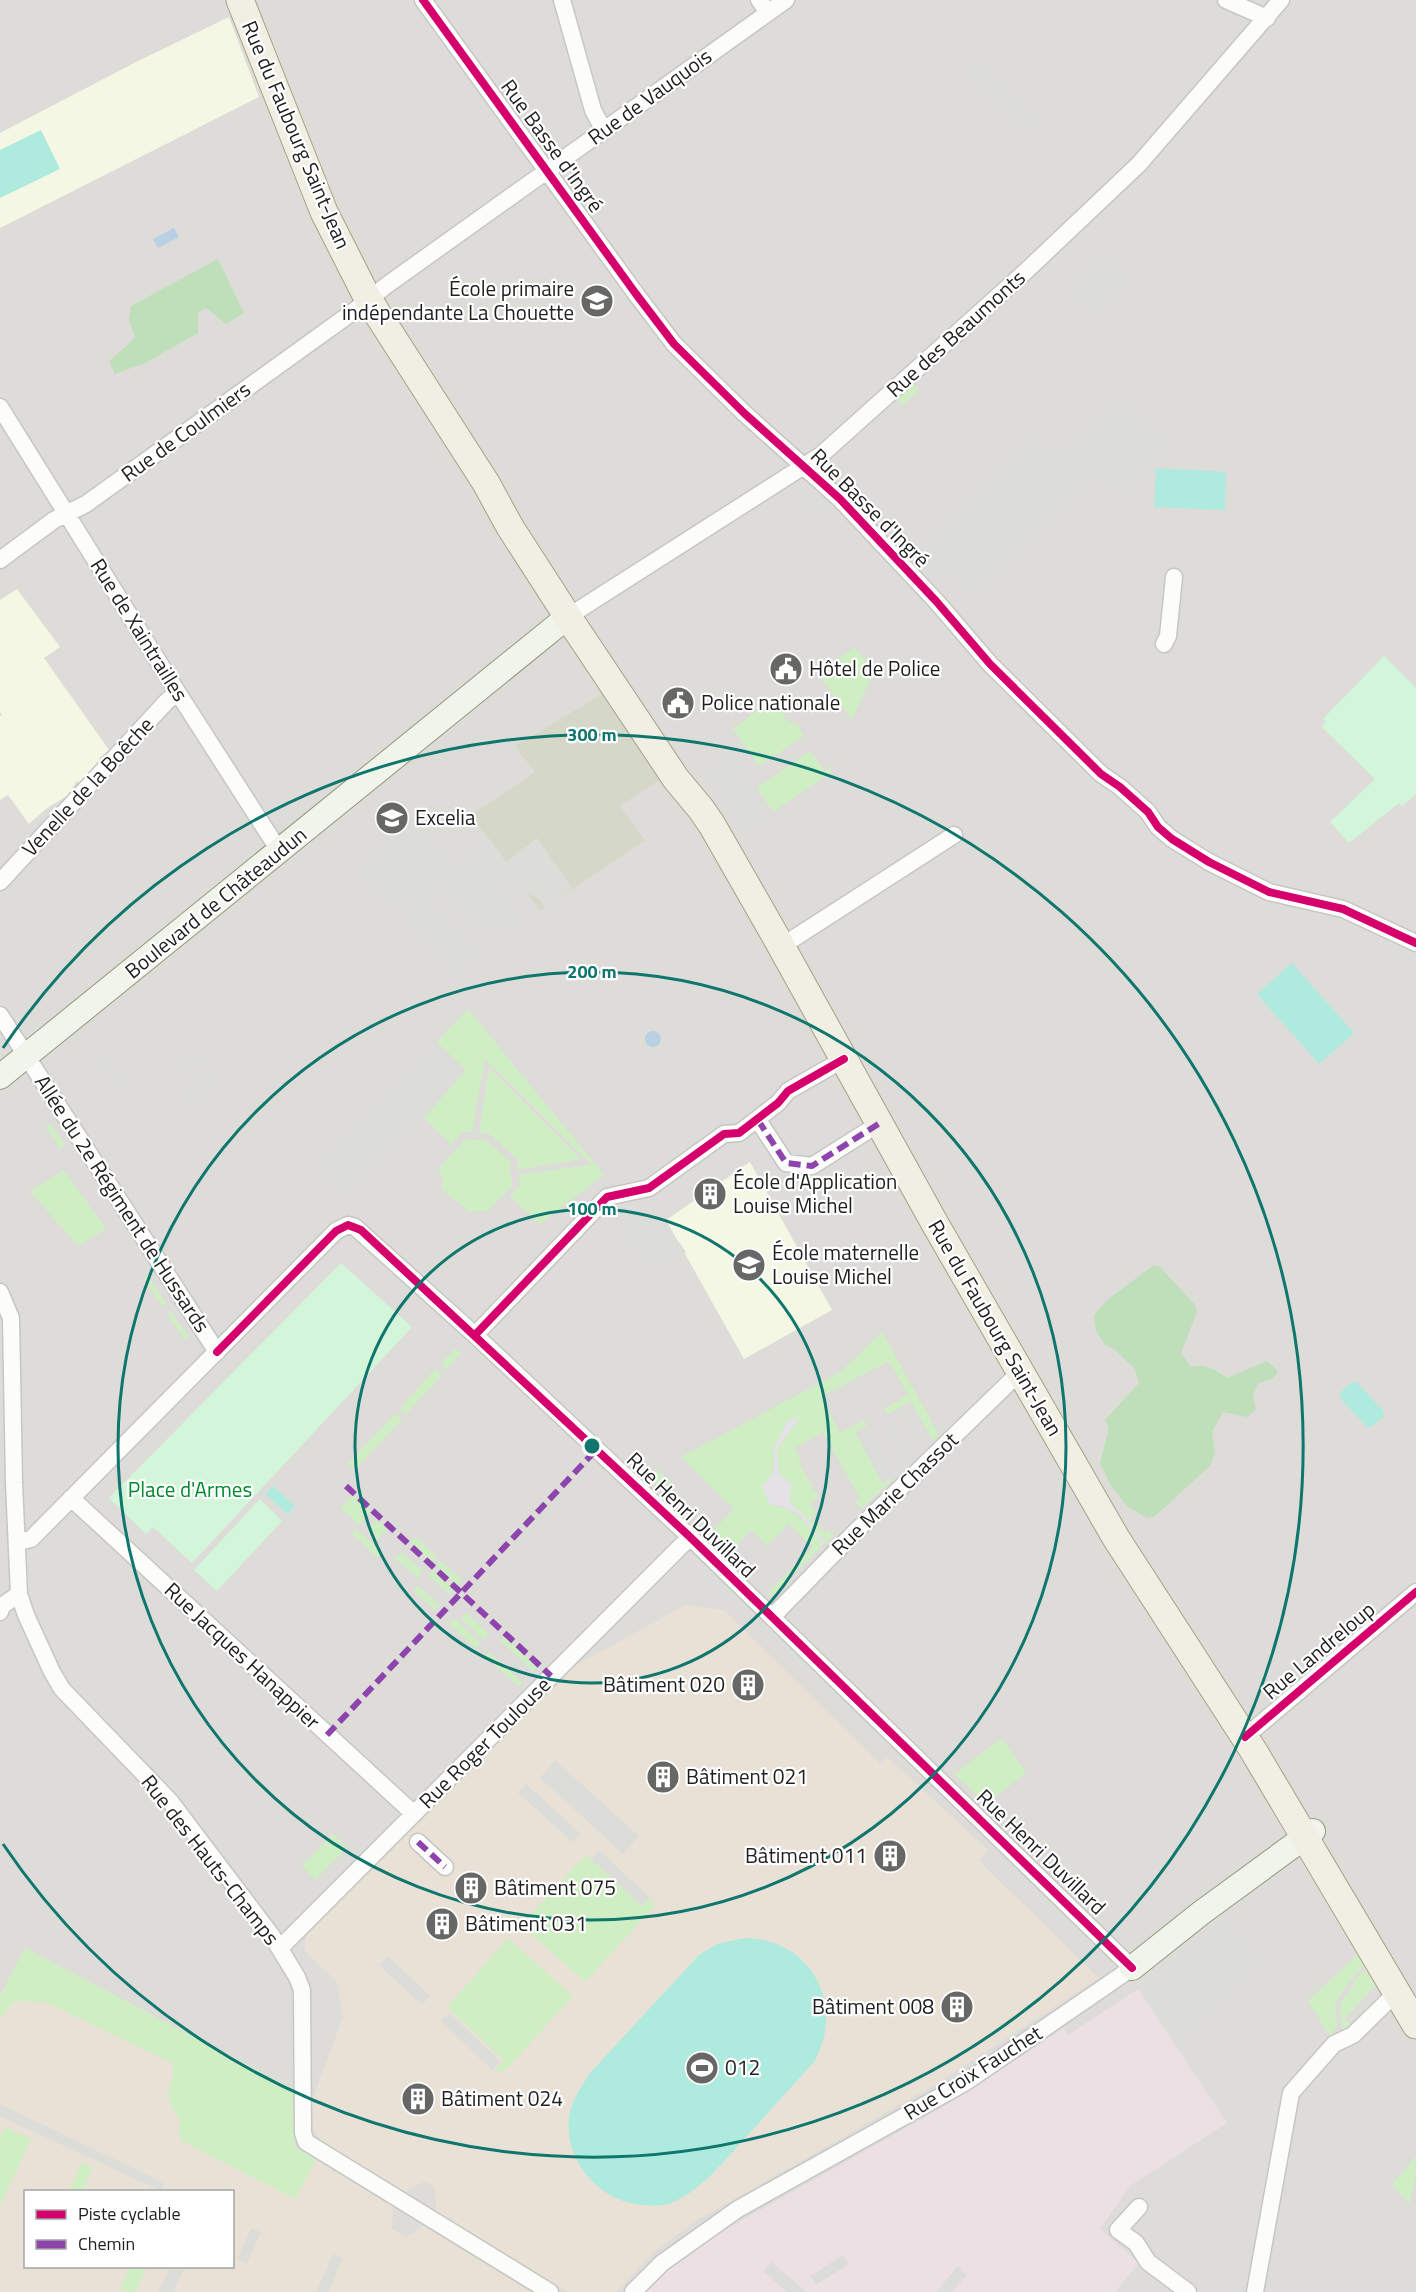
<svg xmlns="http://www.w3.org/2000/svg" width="1416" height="2292" viewBox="0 0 1416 2292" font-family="'Titillium Web',sans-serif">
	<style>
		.residential { fill: #dddcd9; fill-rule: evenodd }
		.industrial { fill: #ece0e4 }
		.education { fill: #f3f7e3 }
		.military { fill: #e9e1d6; fill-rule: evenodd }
		.construction { fill: #d5d8c8 }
		.grass { fill: #d0eec3 }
		.forest { fill: #bfdfba }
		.park { fill: #d3f6db }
		.pitch { fill: #afeade }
		.parking { fill: #dcdcd9 }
		.plaza { fill: #e4e1e7 }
		.water { fill: #b7d0e4 }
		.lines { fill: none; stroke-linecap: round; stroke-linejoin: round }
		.street-casing { stroke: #c6c6c3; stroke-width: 19 }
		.secondary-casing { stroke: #91997e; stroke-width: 26 }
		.primary-casing { stroke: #a4a183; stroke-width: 29 }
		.street { stroke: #fcfcfb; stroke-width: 16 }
		.secondary { stroke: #f1f4ea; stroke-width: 24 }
		.primary { stroke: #f1efe4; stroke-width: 27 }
		.quiet { stroke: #8e44ad; stroke-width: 6; stroke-dasharray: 12 6; stroke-linecap: butt }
		.cycleway-casing { stroke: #fff; stroke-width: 11 }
		.cycleway { stroke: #d6006c; stroke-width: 8 }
		.ring { fill: none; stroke: #0f766e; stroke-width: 3 }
		.labels { text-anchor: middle; stroke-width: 4.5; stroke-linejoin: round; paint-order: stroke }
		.street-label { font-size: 21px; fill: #1f1f1f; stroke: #fff }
		.poi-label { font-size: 21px; fill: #1f1f1f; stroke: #fff; text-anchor: start }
		.park-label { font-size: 21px; fill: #01892d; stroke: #fff }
		.centre { fill: #0f766e; stroke: #fff; stroke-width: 3 }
		.ring-label { font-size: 18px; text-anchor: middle; font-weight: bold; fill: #0f766e; stroke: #fff; stroke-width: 4.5; stroke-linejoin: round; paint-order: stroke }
	</style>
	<rect width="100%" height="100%" fill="#eeede7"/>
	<path class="residential" d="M 0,0 L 1416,0 L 1416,2292 L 0,2292 ZM 26,2192 L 232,2192 L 232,2266 L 26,2266 Z"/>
	<path class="industrial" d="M 1138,1989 L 1227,2123 L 1130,2186 L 1100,2229 L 1139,2263 L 1115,2292 L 642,2292 L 682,2254 L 952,2102 L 1064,2028 L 1068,2035 Z"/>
	<path class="education" d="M 229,17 L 259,97 L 0,228 L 0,133 L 136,62 Z
		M 17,589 L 60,647 L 44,658 L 109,750 L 99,758 L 100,760 L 79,783 L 77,781 L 67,796 L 47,808 L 29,824 L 8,795 L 0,800 L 0,716 L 2,715 L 0,712 L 0,600 Z
		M 750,1162 L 832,1310 L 744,1359 L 666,1220 Z"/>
	<path class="military" d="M 685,1605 L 724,1610 L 880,1764 L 887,1757 L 988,1850 L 979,1861 L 1099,1978 L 936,2084 L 694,2222 L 653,2253 L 616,2292 L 568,2292 L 436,2212 L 435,2187 L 424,2181 L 405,2193 L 320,2140 L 313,2128 L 312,2100 L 343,2017 L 337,1982 L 305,1951 L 305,1937 L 573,1667 Z
		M 25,1948 L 293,2089 L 295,2147 L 393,2207 L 392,2229 L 406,2237 L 423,2226 L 531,2292 L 0,2292 L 0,1996 ZM 26,2192 L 232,2192 L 232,2266 L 26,2266 Z"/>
	<path class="construction" d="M 609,690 L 662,778 L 620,806 L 645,840 L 540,911 L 471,815 L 535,772 L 515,746 Z"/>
	<path class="grass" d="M 914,384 L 919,389 L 903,405 L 897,399 Z
		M 854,647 L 874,671 L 852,720 L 819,675 Z
		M 776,695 L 786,708 L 783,716 L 787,721 L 796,723 L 804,736 L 759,766 L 733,729 Z
		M 810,751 L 825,771 L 834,764 L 828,775 L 773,812 L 757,788 Z
		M 468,1009 L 604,1175 L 540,1224 L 510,1196 L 521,1184 L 518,1175 L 589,1165 L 590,1163 L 485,1059 L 472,1132 L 463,1132 L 451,1144 L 424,1118 L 466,1070 L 437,1042 Z
		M 489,1068 L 581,1159 L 517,1170 L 518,1160 L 488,1133 L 479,1133 Z
		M 51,1124 L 65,1145 L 60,1148 L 46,1127 Z
		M 465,1140 L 486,1140 L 511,1162 L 510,1174 L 513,1185 L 487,1211 L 468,1211 L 441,1188 L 443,1181 L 439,1168 Z
		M 64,1170 L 106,1229 L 78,1246 L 30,1191 Z
		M 148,1276 L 166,1303 L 162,1306 L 144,1279 Z
		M 171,1311 L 189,1338 L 185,1340 L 167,1314 Z
		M 882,1332 L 939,1435 L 933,1441 L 911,1402 L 887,1414 L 884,1409 L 908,1395 L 889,1361 L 821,1397 L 840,1433 L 864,1420 L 867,1426 L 855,1432 L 882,1482 L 895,1477 L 861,1509 L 856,1503 L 860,1498 L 823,1432 L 795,1448 L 801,1460 L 798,1461 L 818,1497 L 810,1505 L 816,1512 L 811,1518 L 825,1533 L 828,1530 L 834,1535 L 825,1543 L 803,1514 L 789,1502 L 779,1474 L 777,1449 L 798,1420 L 797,1417 L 785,1427 L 774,1448 L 770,1505 C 799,1509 806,1524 823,1545 L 771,1596 L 768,1593 L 813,1547 L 789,1524 L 767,1546 L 751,1530 L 728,1554 L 709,1535 L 734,1509 L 681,1457 L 840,1372 Z
		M 455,1349 L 461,1354 L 447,1369 L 441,1363 Z
		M 435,1369 L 442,1375 L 406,1414 L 400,1409 Z
		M 395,1414 L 402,1420 L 355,1469 L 348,1463 Z
		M 658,1470 L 672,1484 L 667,1490 L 682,1504 L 679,1506 L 647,1475 Z
		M 353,1495 L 371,1511 L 359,1525 L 341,1508 Z
		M 377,1520 L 387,1529 L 377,1540 L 367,1532 Z
		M 356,1529 L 383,1553 L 378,1558 L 352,1534 Z
		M 416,1537 L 437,1557 L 432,1562 L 410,1542 Z
		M 401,1552 L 423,1572 L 418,1578 L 395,1558 Z
		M 440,1560 L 462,1580 L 458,1585 L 436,1566 Z
		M 433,1570 L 454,1589 L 449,1594 L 428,1575 Z
		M 418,1586 L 440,1605 L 435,1610 L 413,1591 Z
		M 467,1613 L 489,1634 L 484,1640 L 461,1619 Z
		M 454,1618 L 481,1643 L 476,1649 L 449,1624 Z
		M 504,1636 L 537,1667 L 533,1671 L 500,1640 Z
		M 489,1652 L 522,1682 L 518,1686 L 485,1656 Z
		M 1002,1738 L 1026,1773 L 986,1804 L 954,1774 Z
		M 333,1834 L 347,1848 L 315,1880 L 302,1866 Z
		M 586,1855 L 642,1906 L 651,1897 L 654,1907 L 585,1982 L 521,1925 Z
		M 508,1938 L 573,1996 L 507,2069 L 503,2071 L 494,2071 L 504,2060 L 447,2007 Z
		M 25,1948 L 293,2089 L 295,2147 L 316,2160 L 295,2199 L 180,2140 L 179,2118 L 170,2104 L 168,2092 L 173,2077 L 172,2063 L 45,2002 L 14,2001 L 0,2019 L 0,1996 Z
		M 1357,1955 L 1362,1963 L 1362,1968 C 1351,1978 1343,1991 1335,2004 L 1337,2026 L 1330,2036 L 1308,2001 Z
		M 1364,1972 L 1367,1972 L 1376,1985 L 1346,2017 L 1345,2019 L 1353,2027 L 1343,2032 C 1342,2023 1338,2009 1342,2001 C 1347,1991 1353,1992 1355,1979 Z
		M 5,2127 L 31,2139 L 0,2206 L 0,2138 Z
		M 1416,2156 L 1416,2165 L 1414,2168 L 1416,2171 C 1416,2185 1411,2190 1410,2204 L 1392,2185 Z
		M 82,2162 L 93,2168 L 82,2191 L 69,2191 Z
		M 130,2267 L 147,2267 L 135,2292 L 119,2290 Z"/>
	<path class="forest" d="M 218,259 L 244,313 L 226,324 L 206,308 L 198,313 L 198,333 L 147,362 L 115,374 L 109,361 L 135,338 L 129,320 L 131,306 Z
		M 1154,1265 L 1160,1267 L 1196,1306 L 1197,1312 L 1181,1353 L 1191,1367 C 1205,1363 1216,1370 1227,1378 L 1267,1361 L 1278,1371 L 1273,1379 L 1258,1383 L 1253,1395 L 1256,1409 L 1247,1417 L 1223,1412 L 1212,1432 L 1215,1453 L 1210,1466 L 1155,1516 L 1148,1518 L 1128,1507 L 1111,1486 L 1100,1463 L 1109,1428 L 1105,1420 L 1139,1383 L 1135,1369 L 1114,1349 L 1105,1345 L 1096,1331 L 1094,1315 L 1107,1300 Z"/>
	<path class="park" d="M 1384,656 L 1416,688 L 1416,794 L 1402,806 L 1399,803 L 1349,843 L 1330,822 L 1375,779 L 1322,727 L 1326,722 L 1323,719 Z
		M 341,1263 L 412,1327 L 192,1563 L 153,1527 L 146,1534 L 109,1498 Z
		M 260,1499 L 282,1521 L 217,1591 L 194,1570 Z"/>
	<path class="pitch" d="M 41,130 L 60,169 L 0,198 L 0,150 Z
		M 1156,468 L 1226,472 L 1225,510 L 1154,507 Z
		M 1292,963 L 1354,1033 L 1319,1064 L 1257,994 Z
		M 1352,1382 L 1358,1383 L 1384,1412 L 1383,1417 L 1371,1427 L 1367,1427 L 1340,1398 L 1341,1392 Z
		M 273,1486 L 295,1506 L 288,1514 L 265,1494 Z
		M 745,1938 C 812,1939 846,2006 814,2062 C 791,2087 769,2112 746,2137 C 724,2161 702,2190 671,2203 C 663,2206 652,2206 644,2205 C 601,2203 564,2162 569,2118 C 571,2101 581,2087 590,2073 L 699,1955 L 717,1944 Z"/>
	<path class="parking" d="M 980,61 L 1051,127 L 1039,140 L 968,73 Z
		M 1103,254 L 1128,278 L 1092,315 L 1068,291 Z
		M 1122,399 L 1173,445 L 1121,494 L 1116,489 L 1110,490 L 1095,474 L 970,598 L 942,570 L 932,578 L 913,558 L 1032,434 L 1046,450 L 1055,442 L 1066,454 Z
		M 806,486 L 830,506 L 821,513 L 798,495 Z
		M 729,746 L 770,814 L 741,833 L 704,773 L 719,762 Z
		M 413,820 L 456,867 L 489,838 L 506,862 L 537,838 L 572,888 L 546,908 L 538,898 L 524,892 L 515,882 L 504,893 L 522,916 L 497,940 L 482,924 L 474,927 L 439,885 L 429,895 L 480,952 L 460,978 L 404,920 L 412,907 L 403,898 L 390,906 L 356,870 Z
		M 1396,938 L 1416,950 L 1416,954 L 1407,958 L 1388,949 L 1386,944 Z
		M 435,1044 L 462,1070 L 348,1195 L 315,1164 Z
		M 94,1045 L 129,1083 L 125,1093 L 90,1055 Z
		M 197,1048 L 205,1057 L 179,1081 L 170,1071 Z
		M 210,1072 L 219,1082 L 189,1109 L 180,1099 Z
		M 651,1216 L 662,1231 L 668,1232 L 674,1241 L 679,1242 L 686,1252 L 662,1264 L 658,1259 L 649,1267 L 614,1229 L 621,1222 Z
		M 911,1401 L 927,1432 L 916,1438 L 900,1407 Z
		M 894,1424 L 913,1458 L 902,1463 L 884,1430 Z
		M 866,1426 L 893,1477 L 882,1482 L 855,1432 Z
		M 713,1569 L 743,1598 L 732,1603 L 701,1573 Z
		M 752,1606 L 783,1636 L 772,1641 L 741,1611 Z
		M 792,1645 L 818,1670 L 806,1675 L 781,1649 Z
		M 826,1679 L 853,1704 L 841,1709 L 815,1683 Z
		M 857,1709 L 883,1734 L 872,1738 L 846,1713 Z
		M 555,1760 L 639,1836 L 623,1854 L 540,1778 Z
		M 526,1784 L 581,1834 L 573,1842 L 518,1793 Z
		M 599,1850 L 650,1898 L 642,1906 L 591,1859 Z
		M 1010,1858 L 1037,1885 L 1026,1889 L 999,1863 Z
		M 1045,1892 L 1073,1920 L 1062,1925 L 1033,1897 Z
		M 1228,1918 L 1262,1966 L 1192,2037 L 1178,2047 L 1139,1989 Z
		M 1079,1926 L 1106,1952 L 1095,1957 L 1067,1930 Z
		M 388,1956 L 430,1996 L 422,2005 L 379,1965 Z
		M 449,2013 L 500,2061 L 492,2070 L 440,2021 Z
		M 0,2104 L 164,2183 L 161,2191 L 0,2116 Z
		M 251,2228 L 261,2232 L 247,2264 L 237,2259 Z
		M 333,2254 L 343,2258 L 328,2292 L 316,2292 Z
		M 843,2255 L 849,2264 L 816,2285 L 810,2276 Z
		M 771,2262 L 807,2292 L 787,2292 L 763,2271 Z
		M 171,2266 L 185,2267 L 173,2292 L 159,2292 Z
		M 958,2266 L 967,2275 L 952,2292 L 936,2292 Z"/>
	<path class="plaza" d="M 797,1417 L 798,1420 L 777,1449 L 779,1474 L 792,1484 L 789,1503 L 803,1514 L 825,1543 L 823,1545 L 800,1515 L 782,1506 L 770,1505 L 762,1486 L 774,1472 L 774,1448 L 785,1427 L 784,1424 Z"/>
	<path class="water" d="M 174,228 L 179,237 L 158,248 L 153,239 Z
		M645 1039a8 8 0 1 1 16 0a8 8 0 1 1-16 0Z"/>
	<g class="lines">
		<defs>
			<path id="street" d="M 423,0 L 636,294 L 674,344 L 744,413 L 840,499 L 936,601 L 990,664 L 1101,774 L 1120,787 L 1148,812 L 1158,827 L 1172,839 L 1209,862 L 1269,892 L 1343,909 L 1416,943
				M 562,0 L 593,110 L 604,131
				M 759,0 L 768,12
				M 1226,0 L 1267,18
				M 0,407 L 178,693 L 280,852
				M 0,560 L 54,520 L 86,504 L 354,311 L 387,285 L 786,0
				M 580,609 L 821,455 L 1025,272 L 1139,164 L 1281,0
				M 1164,644 L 1168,636 L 1174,577
				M 0,882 L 168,700 L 178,693
				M 782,946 L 954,835
				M 0,1015 L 217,1352
				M 758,1120 L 786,1163 L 812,1166 L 880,1123
				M 0,1292 L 11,1318 L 14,1483 L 19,1594 L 26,1615 L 52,1672 L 62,1689 L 170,1801 L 272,1936 L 297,1977 L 302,1990 L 303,2133 L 306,2142 L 550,2292
				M 475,1335 L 607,1197 L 649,1188 L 724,1134 L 739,1133 L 778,1103 L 788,1091 L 844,1059
				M 71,1498 L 414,1814
				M 18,1542 L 31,1539 L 336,1231 L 348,1225 L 355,1227 L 475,1335 L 690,1537 L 1132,1968 L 966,2082 L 738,2209 L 662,2263 L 633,2292
				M 0,1612 L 2,1606 L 19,1594
				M 772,1617 L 851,1536 L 1020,1372
				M 1245,1737 L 1416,1592
				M 418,1842 L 445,1867
				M 280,1948 L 690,1537
				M 1139,2207 L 1118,2230 L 1136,2243 L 1148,2262 L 1188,2292
				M 1255,2292 L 1291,2093 L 1334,2044 L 1353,2035 L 1396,1993"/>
			<path id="secondary" d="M 0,1077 L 560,623
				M 1132,1968 L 1201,1913 L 1313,1831"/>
			<path id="primary" d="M 240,0 L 324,212 L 368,299 L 486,483 L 510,527 L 568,617 L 676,779 L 701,809 L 712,825 L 776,937 L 934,1222 L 1116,1538 L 1253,1750 L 1416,2025"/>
		</defs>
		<use href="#street" class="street-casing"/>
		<use href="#secondary" class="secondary-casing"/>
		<use href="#primary" class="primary-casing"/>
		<use href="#street" class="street"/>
		<use href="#secondary" class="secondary"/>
		<use href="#primary" class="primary"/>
		<path class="quiet" d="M 758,1120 L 786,1163 L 812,1166 L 880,1123
			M 346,1486 L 551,1676
			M 327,1735 L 597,1449
			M 418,1842 L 445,1867"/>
		<defs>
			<path id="cycleway" d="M 423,0 L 636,294 L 674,344 L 744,413 L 840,499 L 936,601 L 990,664 L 1101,774 L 1120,787 L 1148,812 L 1158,827 L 1172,839 L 1209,862 L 1269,892 L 1343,909 L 1416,943
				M 475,1335 L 607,1197 L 649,1188 L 724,1134 L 739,1133 L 778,1103 L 788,1091 L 844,1059
				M 217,1352 L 336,1231 L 348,1225 L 361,1230 L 690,1537 L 1132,1968
				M 1245,1737 L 1416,1592"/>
		</defs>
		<use href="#cycleway" class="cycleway-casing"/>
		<use href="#cycleway" class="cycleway"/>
	</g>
	<g class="ring">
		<circle cx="592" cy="1446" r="237"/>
		<circle cx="592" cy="1446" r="474"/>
		<path d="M3 1048A711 711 0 1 1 3 1844"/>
	</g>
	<defs>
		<symbol id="school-disc" viewBox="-11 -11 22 22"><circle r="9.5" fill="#676765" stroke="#fff"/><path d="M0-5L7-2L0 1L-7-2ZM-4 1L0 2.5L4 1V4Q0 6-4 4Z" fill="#fff"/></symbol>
		<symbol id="civic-disc" viewBox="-11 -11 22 22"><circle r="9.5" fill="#676765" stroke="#fff"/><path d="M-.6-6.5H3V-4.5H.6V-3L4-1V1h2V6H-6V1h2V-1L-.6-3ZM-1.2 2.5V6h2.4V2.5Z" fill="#fff"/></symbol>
		<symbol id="university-disc" viewBox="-11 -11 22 22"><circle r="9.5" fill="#676765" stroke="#fff"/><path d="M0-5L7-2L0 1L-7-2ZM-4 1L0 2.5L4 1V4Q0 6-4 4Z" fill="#fff"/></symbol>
		<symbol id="building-disc" viewBox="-11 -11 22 22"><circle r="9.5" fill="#676765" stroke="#fff"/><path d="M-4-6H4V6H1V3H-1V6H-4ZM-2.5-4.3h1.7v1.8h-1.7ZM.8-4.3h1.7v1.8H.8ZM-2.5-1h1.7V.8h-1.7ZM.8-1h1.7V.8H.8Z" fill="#fff"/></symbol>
		<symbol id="stadium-disc" viewBox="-11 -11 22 22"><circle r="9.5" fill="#676765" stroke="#fff"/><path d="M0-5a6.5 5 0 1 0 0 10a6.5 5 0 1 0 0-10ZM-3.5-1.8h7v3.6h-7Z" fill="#fff"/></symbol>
	</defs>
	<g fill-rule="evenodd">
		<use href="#school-disc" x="578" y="282" width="38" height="38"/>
		<use href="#civic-disc" x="767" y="650" width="38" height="38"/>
		<use href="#civic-disc" x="659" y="684" width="38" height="38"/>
		<use href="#university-disc" x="373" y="799" width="38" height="38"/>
		<use href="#building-disc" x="691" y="1175" width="38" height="38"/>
		<use href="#school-disc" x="730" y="1246" width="38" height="38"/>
		<use href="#building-disc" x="729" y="1666" width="38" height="38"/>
		<use href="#building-disc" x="644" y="1758" width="38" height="38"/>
		<use href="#building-disc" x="871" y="1837" width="38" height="38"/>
		<use href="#building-disc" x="452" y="1869" width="38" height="38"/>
		<use href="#building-disc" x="423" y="1905" width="38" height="38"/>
		<use href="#building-disc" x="938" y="1988" width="38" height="38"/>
		<use href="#stadium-disc" x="683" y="2049" width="38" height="38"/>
		<use href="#building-disc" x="399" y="2080" width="38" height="38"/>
	</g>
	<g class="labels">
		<g class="street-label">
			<text transform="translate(650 97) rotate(-36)" y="7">Rue de Vauquois</text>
			<text transform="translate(296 135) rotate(67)" y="7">Rue du Faubourg Saint-Jean</text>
			<text transform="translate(552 146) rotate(54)" y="7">Rue Basse d'Ingré</text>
			<text transform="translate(956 334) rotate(-42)" y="7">Rue des Beaumonts</text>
			<text transform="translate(186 432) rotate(-36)" y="7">Rue de Coulmiers</text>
			<text transform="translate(870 508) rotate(45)" y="7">Rue Basse d'Ingré</text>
			<text transform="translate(139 630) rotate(58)" y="7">Rue de Xaintrailles</text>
			<text transform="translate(88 787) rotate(-47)" y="7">Venelle de la Boêche</text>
			<text transform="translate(216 903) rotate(-39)" y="7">Boulevard de Châteaudun</text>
			<text transform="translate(122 1204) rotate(57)" y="7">Allée du 2e Régiment de Hussards</text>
			<text transform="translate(995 1328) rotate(60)" y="7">Rue du Faubourg Saint-Jean</text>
			<text transform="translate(895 1494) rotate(-44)" y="7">Rue Marie Chassot</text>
			<text transform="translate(691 1515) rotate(44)" y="7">Rue Henri Duvillard</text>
			<text transform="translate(1319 1651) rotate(-40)" y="7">Rue Landreloup</text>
			<text transform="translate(242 1656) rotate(43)" y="7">Rue Jacques Hanappier</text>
			<text transform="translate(485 1743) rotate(-45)" y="7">Rue Roger Toulouse</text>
			<text transform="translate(1041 1852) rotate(44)" y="7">Rue Henri Duvillard</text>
			<text transform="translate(210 1860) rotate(52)" y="7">Rue des Hauts-Champs</text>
			<text transform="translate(973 2073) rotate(-32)" y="7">Rue Croix Fauchet</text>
		</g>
		<g class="poi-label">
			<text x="574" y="296" text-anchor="end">École primaire<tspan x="574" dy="24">indépendante La Chouette</tspan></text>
			<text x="809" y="676">Hôtel de Police</text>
			<text x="701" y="710">Police nationale</text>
			<text x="415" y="825">Excelia</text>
			<text x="733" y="1189">École d'Application<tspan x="733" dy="24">Louise Michel</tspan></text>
			<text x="772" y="1260">École maternelle<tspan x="772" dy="24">Louise Michel</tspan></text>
			<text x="725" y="1692" text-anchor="end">Bâtiment 020</text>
			<text x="686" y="1784">Bâtiment 021</text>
			<text x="867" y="1863" text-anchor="end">Bâtiment 011</text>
			<text x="494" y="1895">Bâtiment 075</text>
			<text x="465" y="1931">Bâtiment 031</text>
			<text x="934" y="2014" text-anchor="end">Bâtiment 008</text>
			<text x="725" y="2075">012</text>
			<text x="441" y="2106">Bâtiment 024</text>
		</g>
		<g class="park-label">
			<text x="190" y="1497">Place d'Armes</text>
		</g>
	</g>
	<circle cx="592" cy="1446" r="9" class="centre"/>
	<g class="ring-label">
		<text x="592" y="741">300 m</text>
		<text x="592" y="978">200 m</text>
		<text x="592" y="1215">100 m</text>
	</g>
	<rect x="24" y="2190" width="210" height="78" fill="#ffffff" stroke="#a5a5a5" stroke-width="1.5"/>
	<rect x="36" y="2210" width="30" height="9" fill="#d6006c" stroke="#a5a5a5" stroke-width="1.5"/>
	<text x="78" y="2220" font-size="18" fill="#1f1f1f">Piste cyclable</text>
	<rect x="36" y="2240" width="30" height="9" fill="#8e44ad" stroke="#a5a5a5" stroke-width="1.5"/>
	<text x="78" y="2250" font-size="18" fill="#1f1f1f">Chemin</text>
</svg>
